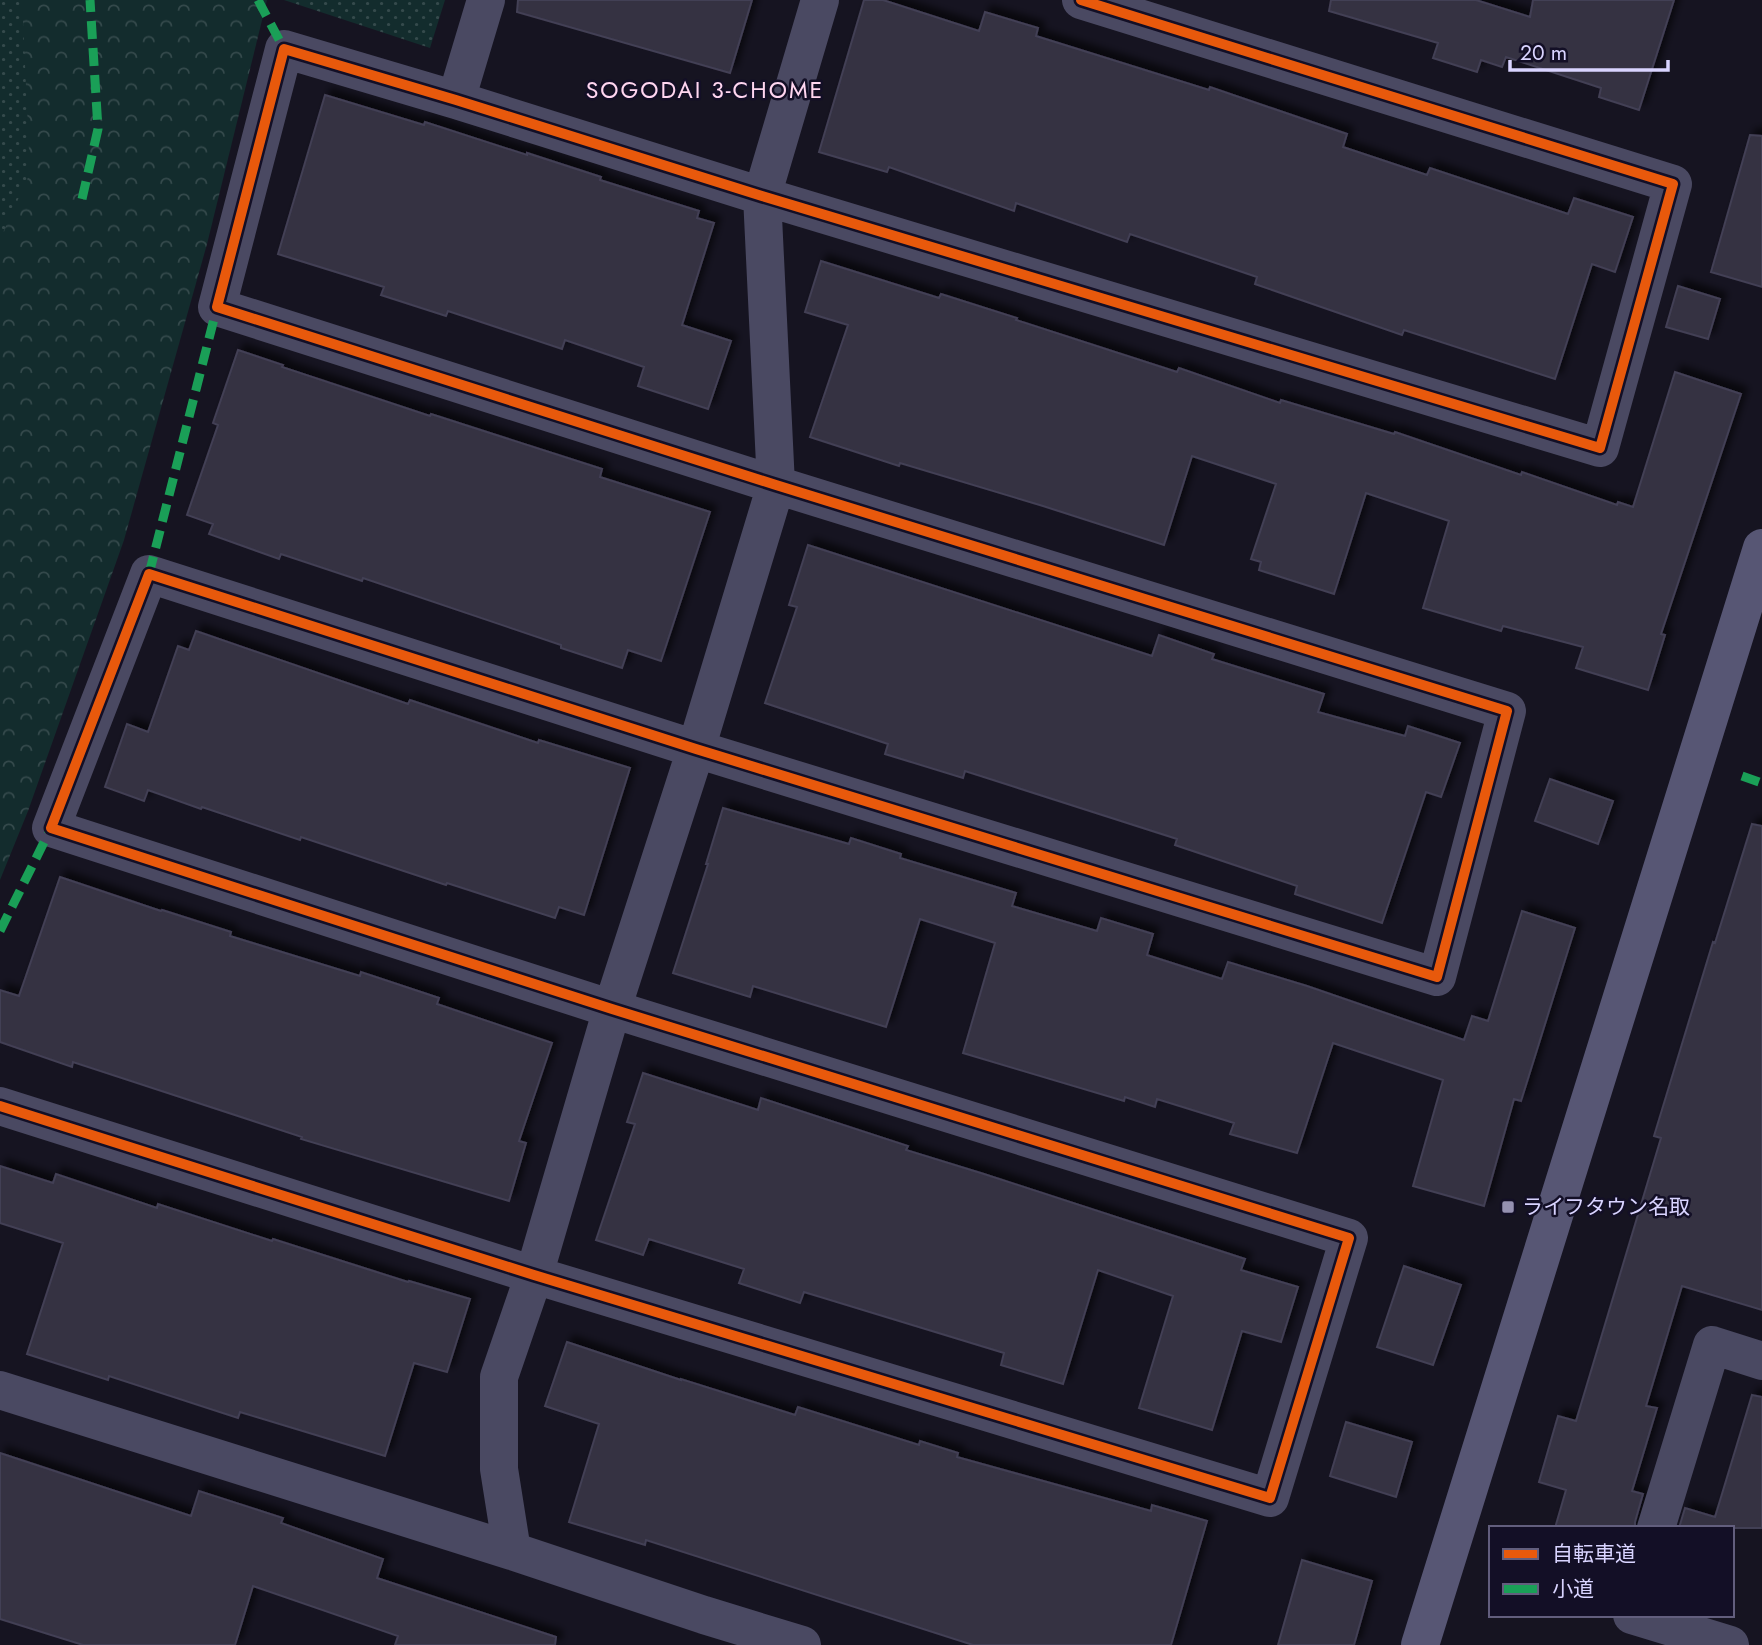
<svg xmlns="http://www.w3.org/2000/svg" width="1762" height="1645" viewBox="0 0 1762 1645" font-family="Jost,'Noto Sans JP',sans-serif">
	<style>
		.forest { fill: url(#forest-crowns) }
		.park { fill: url(#park-dots) }
		.building { fill: #343243; stroke: #433f54; stroke-width: 2; filter: url(#shadow) }
		.lines { fill: none; stroke-linecap: round; stroke-linejoin: round }
		.street { stroke: #4a4962; stroke-width: 38 }
		.secondary { stroke: #575674; stroke-width: 38 }
		.quiet { stroke: #1a9f57; stroke-width: 9; stroke-dasharray: 18 9; stroke-linecap: butt }
		.cycleway-casing { stroke: #130f26; stroke-width: 15 }
		.cycleway { stroke: #e8590c; stroke-width: 10 }
		.poi-dot { fill: #9591b1; stroke: #130f26; stroke-width: 2.5 }
		.labels { text-anchor: middle; stroke-width: 5; stroke-linejoin: round; paint-order: stroke }
		.poi-label { font-size: 21px; fill: #d9d4ff; stroke: #130f26; text-anchor: start }
		.neighbourhood-label { font-size: 23px; letter-spacing: 2px; fill: #ffd6f0; stroke: #130f26 }
	</style>
	<defs>
		<pattern id="forest-crowns" width="20" height="18" patternUnits="userSpaceOnUse" patternTransform="scale(1.75)"><rect width="20" height="18" fill="#132c2d"/><path d="M2 6a3 3 0 1 1 6 0M12 15a3 3 0 1 1 6 0" fill="none" stroke="#354a4c"/></pattern>
		<pattern id="park-dots" width="8" height="8" patternUnits="userSpaceOnUse" patternTransform="scale(1.75)"><rect width="8" height="8" fill="#132c2d"/><path d="M2 2h.1M6 6h.1" fill="none" stroke="#354a4c" stroke-width="1.8" stroke-linecap="round"/></pattern>
		<filter id="shadow"><feDropShadow dx="6" dy="-6" stdDeviation="3.5" flood-color="#0009"/></filter>
	</defs>
	<rect width="100%" height="100%" fill="#161421"/>
	<path class="forest" d="M 0,0 L 267,0 L 207,244 L 124,540 L 28,811 L 0,880 Z"/>
	<path class="park" d="M 0,0 L 22,0 L 30,173 L 0,239 Z
		M 284,0 L 445,0 L 430,48 Z"/>
	<path class="building" d="M 518,0 L 752,0 L 730,73 L 517,12 Z
		M 864,0 L 883,0 L 979,31 L 985,12 L 1038,28 L 1036,36 L 1209,90 L 1210,87 L 1347,134 L 1343,147 L 1427,175 L 1430,168 L 1568,214 L 1574,198 L 1633,217 L 1615,272 L 1592,264 L 1555,379 L 1404,330 L 1402,335 L 1255,284 L 1257,277 L 1130,234 L 1127,242 L 1016,203 L 1014,211 L 889,167 L 887,172 L 819,152 Z
		M 1331,0 L 1476,0 L 1530,17 L 1533,0 L 1674,0 L 1639,110 L 1599,97 L 1601,88 L 1506,57 L 1502,67 L 1481,60 L 1477,72 L 1433,58 L 1438,43 L 1329,11 Z
		M 325,95 L 424,125 L 425,122 L 527,155 L 527,153 L 601,177 L 600,180 L 699,211 L 697,218 L 714,223 L 682,325 L 731,341 L 708,409 L 638,386 L 644,367 L 565,340 L 562,349 L 448,311 L 446,316 L 381,295 L 384,287 L 278,254 Z
		M 1750,135 L 1762,136 L 1762,287 L 1711,272 Z
		M 821,261 L 939,298 L 941,294 L 1017,318 L 1016,320 L 1177,372 L 1179,368 L 1280,403 L 1281,400 L 1394,434 L 1395,432 L 1521,475 L 1522,472 L 1617,505 L 1618,502 L 1633,507 L 1675,372 L 1741,394 L 1661,634 L 1665,635 L 1648,690 L 1576,668 L 1583,647 L 1503,626 L 1501,631 L 1423,608 L 1449,521 L 1366,493 L 1334,594 L 1259,570 L 1261,562 L 1251,559 L 1276,484 L 1192,456 L 1164,545 L 1043,506 L 900,463 L 899,466 L 810,437 L 848,325 L 805,312 Z
		M 1678,286 L 1720,299 L 1708,339 L 1666,327 Z
		M 238,350 L 283,365 L 282,367 L 430,416 L 431,414 L 602,469 L 600,477 L 710,512 L 661,661 L 628,650 L 622,668 L 561,648 L 561,645 L 363,578 L 362,581 L 281,554 L 279,559 L 209,534 L 213,524 L 187,515 L 218,425 L 213,423 Z
		M 808,545 L 1152,656 L 1159,635 L 1214,654 L 1212,659 L 1324,694 L 1318,712 L 1405,736 L 1408,726 L 1460,743 L 1441,797 L 1426,792 L 1382,923 L 1295,894 L 1297,886 L 1175,845 L 1177,839 L 965,771 L 963,778 L 885,754 L 888,744 L 765,703 L 797,607 L 789,605 Z
		M 196,631 L 408,704 L 410,700 L 538,743 L 539,740 L 630,768 L 584,915 L 559,907 L 555,918 L 447,883 L 446,885 L 301,837 L 300,840 L 202,807 L 201,809 L 148,790 L 144,801 L 105,787 L 127,724 L 148,732 L 178,646 L 189,650 Z
		M 1550,779 L 1613,801 L 1598,844 L 1535,821 Z
		M 723,808 L 849,844 L 851,838 L 901,854 L 900,858 L 1016,893 L 1012,906 L 1097,931 L 1101,918 L 1153,934 L 1147,955 L 1222,979 L 1228,962 L 1307,986 L 1464,1040 L 1472,1016 L 1488,1021 L 1522,911 L 1575,928 L 1521,1101 L 1514,1099 L 1484,1206 L 1413,1186 L 1443,1080 L 1333,1043 L 1297,1153 L 1230,1134 L 1234,1123 L 1157,1099 L 1155,1107 L 1125,1097 L 1124,1101 L 963,1053 L 995,943 L 920,919 L 886,1027 L 753,986 L 750,997 L 673,973 L 708,864 L 706,864 Z
		M 1752,824 L 1762,826 L 1762,1310 L 1682,1286 L 1646,1406 L 1657,1408 L 1632,1491 L 1643,1494 L 1635,1522 L 1635,1528 L 1555,1528 L 1566,1490 L 1539,1482 L 1558,1416 L 1576,1421 L 1661,1138 L 1654,1136 L 1713,942 L 1715,943 Z
		M 60,877 L 161,911 L 162,910 L 231,932 L 230,936 L 360,976 L 361,972 L 439,998 L 437,1004 L 552,1043 L 519,1141 L 526,1143 L 509,1201 L 301,1139 L 302,1137 L 73,1062 L 72,1067 L 0,1042 L 0,990 L 19,996 Z
		M 643,1073 L 758,1110 L 761,1098 L 908,1146 L 906,1150 L 984,1174 L 1245,1259 L 1241,1270 L 1298,1287 L 1281,1342 L 1242,1331 L 1212,1430 L 1139,1408 L 1173,1296 L 1098,1270 L 1063,1384 L 1001,1365 L 1004,1353 L 804,1292 L 800,1303 L 739,1283 L 744,1269 L 649,1239 L 643,1255 L 596,1240 L 635,1124 L 627,1122 Z
		M 0,1166 L 53,1183 L 56,1174 L 157,1208 L 158,1204 L 272,1241 L 273,1239 L 408,1282 L 409,1281 L 470,1299 L 447,1372 L 414,1363 L 385,1456 L 240,1412 L 238,1418 L 109,1376 L 108,1380 L 27,1354 L 63,1243 L 0,1223 Z
		M 1404,1266 L 1461,1285 L 1433,1365 L 1377,1347 Z
		M 567,1342 L 681,1380 L 681,1379 L 795,1415 L 798,1407 L 919,1445 L 920,1441 L 958,1453 L 957,1457 L 1151,1511 L 1152,1505 L 1207,1521 L 1171,1645 L 973,1645 L 646,1540 L 645,1545 L 569,1522 L 599,1424 L 545,1406 Z
		M 1752,1395 L 1762,1397 L 1762,1528 L 1679,1528 L 1685,1508 L 1715,1517 Z
		M 1346,1422 L 1412,1442 L 1396,1497 L 1330,1476 Z
		M 0,1453 L 191,1516 L 199,1491 L 283,1518 L 281,1523 L 383,1559 L 377,1578 L 556,1637 L 555,1645 L 395,1645 L 398,1636 L 253,1586 L 235,1645 L 83,1645 L 0,1619 Z
		M 1302,1560 L 1372,1581 L 1354,1645 L 1278,1645 Z"/>
	<g class="lines">
		<path class="street" d="M 456,100 L 486,0
			M 0,1106 L 534,1275 L 1270,1498 L 1349,1238 L 612,1009 L 51,828 L 149,574 L 696,749 L 1437,977 L 1507,711 L 776,485 L 217,307 L 284,49 L 456,100 L 762,196 L 1600,448 L 1673,184 L 1081,0
			M 0,1390 L 512,1551
			M 1656,1528 L 1712,1345 L 1762,1361
			M 1632,1615 L 1730,1645
			M 802,1645 L 704,1615 L 512,1551 L 499,1469 L 499,1377 L 534,1275 L 612,1009 L 696,749 L 776,485 L 762,196 L 820,0"/>
		<path class="secondary" d="M 1420,1645 L 1762,548"/>
		<path class="quiet" d="M 258,0 L 284,49
			M 82,199 L 98,129 L 90,0
			M 149,574 L 217,307
			M 1742,776 L 1762,783
			M 0,931 L 51,828"/>
		<defs>
			<path id="cycleway" d="M 0,1106 L 534,1275 L 1270,1498 L 1349,1238 L 612,1009 L 51,828 L 149,574 L 696,749 L 1437,977 L 1507,711 L 776,485 L 217,307 L 284,49 L 456,100 L 762,196 L 1600,448 L 1673,184 L 1081,0"/>
		</defs>
		<use href="#cycleway" class="cycleway-casing"/>
		<use href="#cycleway" class="cycleway"/>
	</g>
	<rect class="poi-dot" x="1501" y="1200" width="14" height="14" rx="3.5"/>
	<g class="labels">
		<g class="poi-label">
			<text x="1522" y="1214">ライフタウン名取</text>
		</g>
		<g class="neighbourhood-label">
			<text x="705" y="98">SOGODAI 3-CHOME</text>
		</g>
	</g>
	<rect x="1489" y="1526" width="245" height="91" fill="#130f26" stroke="#625e7d" stroke-width="2"/>
	<rect x="1503" y="1549" width="35" height="10" fill="#e8590c" stroke="#625e7d" stroke-width="2"/>
	<text x="1552" y="1561" font-size="21" fill="#d9d4ff">自転車道</text>
	<rect x="1503" y="1584" width="35" height="10" fill="#1a9f57" stroke="#625e7d" stroke-width="2"/>
	<text x="1552" y="1596" font-size="21" fill="#d9d4ff">小道</text>
	<path d="M1510 60v10h158v-10" fill="none" stroke="#d9d4ff" stroke-width="3.5"/>
	<text x="1520" y="60" font-size="21" fill="#d9d4ff" stroke="#130f26" stroke-width="5" paint-order="stroke">20 m</text>
</svg>
